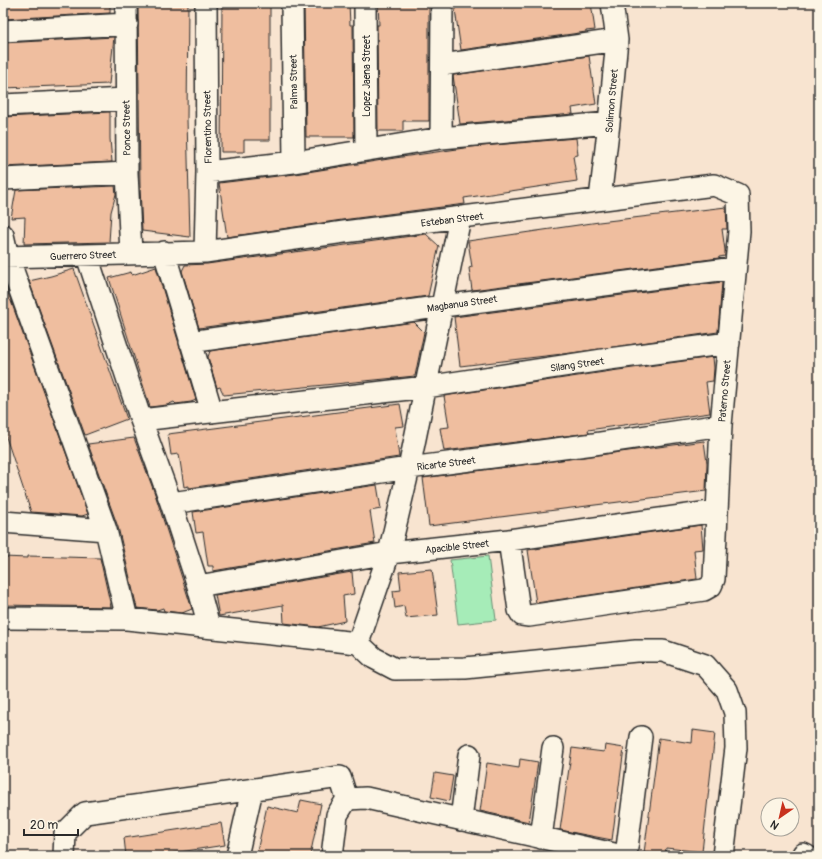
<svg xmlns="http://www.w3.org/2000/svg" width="822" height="859" viewBox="0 0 822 859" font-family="Pangolin,sans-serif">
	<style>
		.green { fill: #a6ecb8; stroke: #688c72 }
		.building { fill: #efbe9f; stroke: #2b2b2b }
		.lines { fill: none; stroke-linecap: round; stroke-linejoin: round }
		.street-casing { stroke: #2b2b2b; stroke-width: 24 }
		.street { stroke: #fcf5e5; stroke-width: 21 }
		.labels { text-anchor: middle; stroke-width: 3.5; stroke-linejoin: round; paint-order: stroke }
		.street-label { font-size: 10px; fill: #2b2b2b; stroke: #fcf5e5 }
	</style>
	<rect width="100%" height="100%" fill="#f8e4d0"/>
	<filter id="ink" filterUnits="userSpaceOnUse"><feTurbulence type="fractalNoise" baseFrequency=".025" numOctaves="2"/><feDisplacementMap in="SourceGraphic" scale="8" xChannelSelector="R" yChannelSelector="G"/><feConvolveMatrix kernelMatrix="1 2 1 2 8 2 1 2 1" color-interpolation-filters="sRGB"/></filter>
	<g filter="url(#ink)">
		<path class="green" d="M 488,556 L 496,620 L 458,624 L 450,560 Z"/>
		<path class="building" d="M 3,3 L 110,3 L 110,13 L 3,19 Z
			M 138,3 L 188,3 L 187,119 L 190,237 L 142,231 L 140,186 Z
			M 222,3 L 270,3 L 270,140 L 244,140 L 244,152 L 221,152 Z
			M 304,3 L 349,3 L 350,25 L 353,25 L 354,137 L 306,137 Z
			M 378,3 L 429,3 L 429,121 L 403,121 L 403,131 L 378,131 L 377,25 L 379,25 Z
			M 454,3 L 591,3 L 595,30 L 586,31 L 586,32 L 461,50 Z
			M 114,37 L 109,84 L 3,88 L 3,43 Z
			M 589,56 L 596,104 L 572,108 L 573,114 L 460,124 L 453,75 Z
			M 110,112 L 110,139 L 112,162 L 3,167 L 3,117 Z
			M 576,138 L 578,155 L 573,156 L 577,181 L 464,198 L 465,204 L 342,220 L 227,237 L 219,183 L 295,174 L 395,158 L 471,147 Z
			M 115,186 L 116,194 L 111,212 L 109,242 L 24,244 L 25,217 L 11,218 L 16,190 Z
			M 726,207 L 727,229 L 722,229 L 725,250 L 725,256 L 719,257 L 719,258 L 472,290 L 469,268 L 472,267 L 468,241 L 599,222 Z
			M 426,234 L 439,246 L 428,296 L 199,328 L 182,271 L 185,265 L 207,264 Z
			M 156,267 L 196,400 L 191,402 L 176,404 L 174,402 L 167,405 L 150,407 L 109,278 L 131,272 L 132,275 Z
			M 74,269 L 127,419 L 85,435 L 29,281 L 51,276 Z
			M 3,279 L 88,514 L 82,516 L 31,512 L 3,428 Z
			M 722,282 L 718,332 L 571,353 L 460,366 L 454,317 Z
			M 414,322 L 424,332 L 415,376 L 224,395 L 220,387 L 217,388 L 208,357 L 210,351 Z
			M 713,357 L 714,368 L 713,381 L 706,382 L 710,413 L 588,430 L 589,433 L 444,451 L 440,428 L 449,427 L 444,396 L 611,371 Z
			M 400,404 L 404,426 L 395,427 L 399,457 L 189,488 L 189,486 L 184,487 L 179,454 L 171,455 L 168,434 Z
			M 134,438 L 155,494 L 192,609 L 182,613 L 164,611 L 163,608 L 157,610 L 137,608 L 118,527 L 88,444 Z
			M 704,441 L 707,463 L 706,491 L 429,526 L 423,478 Z
			M 377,485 L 381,509 L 370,511 L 375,543 L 213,571 L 213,566 L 208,566 L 203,532 L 196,533 L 193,512 Z
			M 701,525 L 703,549 L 694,550 L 697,579 L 536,603 L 528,550 Z
			M 28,556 L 100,558 L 111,607 L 3,605 L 3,557 L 28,558 Z
			M 432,569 L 438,615 L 406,618 L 404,606 L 395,608 L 393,591 L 401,590 L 399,572 Z
			M 352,572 L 354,594 L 343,596 L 345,621 L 318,627 L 284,623 L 283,605 L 219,616 L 215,595 Z
			M 693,730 L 715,733 L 702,852 L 666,848 L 665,855 L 644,853 L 659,738 L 692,743 Z
			M 605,745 L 624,748 L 612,840 L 560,830 L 572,748 L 604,752 Z
			M 520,759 L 538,762 L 529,822 L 480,811 L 487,763 L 519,768 Z
			M 435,773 L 453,776 L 449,801 L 431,797 Z
			M 301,800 L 321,804 L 310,856 L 256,856 L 267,806 L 298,813 Z
			M 221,823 L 225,845 L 173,853 L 173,856 L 126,856 L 124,838 Z"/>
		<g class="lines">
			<defs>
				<path id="street" d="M 126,3 L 127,173 L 131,253
					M 292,3 L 294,162
					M 365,3 L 366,149
					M 3,31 L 127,24
					M 442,65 L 617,40
					M 3,105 L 126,99
					M 441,138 L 442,3
					M 207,172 L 294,162 L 441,138 L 609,123
					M 3,179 L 127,173
					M 600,199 L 609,123 L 617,40 L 612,3
					M 3,235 L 8,257 L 106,530 L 127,619
					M 164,252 L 212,412
					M 205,252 L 207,172 L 206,3
					M 87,256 L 141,420 L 171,503 L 198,586 L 209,627
					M 3,257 L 205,252 L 344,232 L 714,185 L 738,195 L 739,231 L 721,425 L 714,579 L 711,586 L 704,590 L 529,616 L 522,615 L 519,610 L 509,540
					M 190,342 L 443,306 L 735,268
					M 141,420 L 426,387 L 609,359 L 729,343
					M 171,503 L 409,468 L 594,444 L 721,425
					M 3,522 L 106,530
					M 198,586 L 389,553 L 509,540 L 717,511
					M 3,618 L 127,619 L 358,643 L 374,658 L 395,669 L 465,668 L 636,651 L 663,651 L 705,665 L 727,690 L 735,713 L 736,748 L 723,856
					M 358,643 L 389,553 L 409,468 L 460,218
					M 461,820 L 469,755
					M 541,838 L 553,748
					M 803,854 L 807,856
					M 64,856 L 65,833 L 85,813 L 340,777 L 347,799
					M 237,856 L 252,790
					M 332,856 L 337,815 L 347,799 L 366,798 L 623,856
					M 626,856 L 641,737"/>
			</defs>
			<use href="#street" class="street-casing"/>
			<use href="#street" class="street"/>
		</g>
	</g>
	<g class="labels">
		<g class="street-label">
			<text transform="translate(366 76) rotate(-90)" y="4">Lopez Jaena Street</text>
			<text transform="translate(293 82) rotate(-91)" y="4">Palma Street</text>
			<text transform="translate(611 101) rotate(-85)" y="4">Solimon Street</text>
			<text transform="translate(207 127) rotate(-91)" y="4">Florentino Street</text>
			<text transform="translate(126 128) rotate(-91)" y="4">Ponce Street</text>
			<text transform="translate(452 219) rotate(-7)" y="4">Esteban Street</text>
			<text transform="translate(83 255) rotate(-2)" y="4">Guerrero Street</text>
			<text transform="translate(462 303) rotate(-8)" y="4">Magbanua Street</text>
			<text transform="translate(577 364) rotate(-8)" y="4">Silang Street</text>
			<text transform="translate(724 391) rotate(-85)" y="4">Paterno Street</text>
			<text transform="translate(446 463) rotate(-7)" y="4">Ricarte Street</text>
			<text transform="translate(457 546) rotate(-6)" y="4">Apacible Street</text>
		</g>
	</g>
	<rect width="822" height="859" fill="none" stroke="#fcf5e5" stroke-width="16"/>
	<rect x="8" y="8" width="806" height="843" fill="none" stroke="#2b2b2b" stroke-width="1.5" filter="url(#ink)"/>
	<g transform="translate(780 817) rotate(214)"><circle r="19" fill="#fcf5e5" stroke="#a8a49b"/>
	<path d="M0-3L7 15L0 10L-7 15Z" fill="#c8321e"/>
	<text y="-6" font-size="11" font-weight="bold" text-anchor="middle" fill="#2b2b2b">N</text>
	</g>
	<path d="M24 829v6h54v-6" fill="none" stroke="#2b2b2b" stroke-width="2"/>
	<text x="30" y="829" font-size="12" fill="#2b2b2b" stroke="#fcf5e5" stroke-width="3" paint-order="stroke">20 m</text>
</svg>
